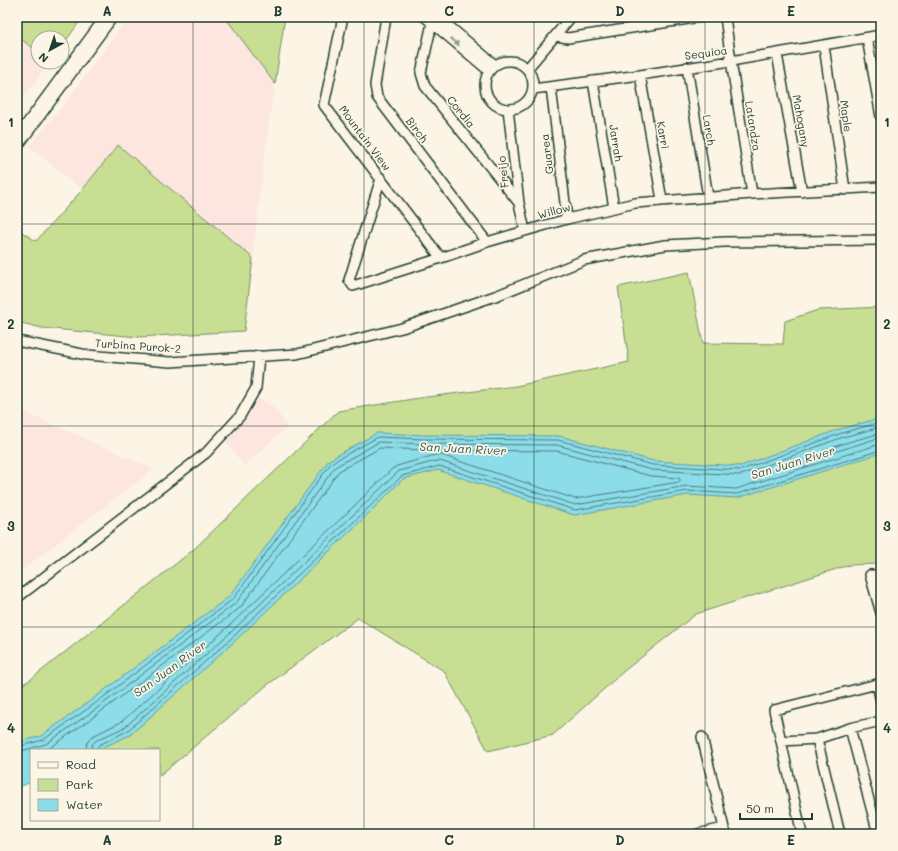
<svg xmlns="http://www.w3.org/2000/svg" width="898" height="851" viewBox="0 0 898 851" font-family="Mali,sans-serif">
	<style>
		.built { fill: #fde6e0 }
		.green { fill: #c7de93; stroke: #738e64 }
		.water { fill: #8cdce9; stroke: #609ca1 }
		.lines { fill: none; stroke-linecap: round; stroke-linejoin: round }
		.shore { stroke: #4b7d7c; stroke-width: 1 }
		.minor-casing { stroke: #1f3d34; stroke-width: 12 }
		.trunk-casing { stroke: #1f3d34; stroke-width: 18 }
		.minor { stroke: #fcf5e5; stroke-width: 9 }
		.trunk { stroke: #fcf5e5; stroke-width: 15 }
		.oneway { fill: #8e998c }
		.grid { fill: none; stroke: #1f3d34; stroke-width: 1; stroke-opacity: 0.55 }
		.labels { text-anchor: middle; stroke-width: 3.5; stroke-linejoin: round; paint-order: stroke }
		.street-label { font-size: 11px; fill: #1f3d34; stroke: #fcf5e5 }
		.water-label { font-size: 12px; font-style: italic; fill: #355d58; stroke: #fcf5e5 }
		.neatline { fill: none; stroke: #1f3d34; stroke-width: 1.5 }
		.grid-label { font-size: 13px; text-anchor: middle; font-weight: bold; fill: #1f3d34 }
	</style>
	<rect width="100%" height="100%" fill="#fcf5e5"/>
	<filter id="ink" filterUnits="userSpaceOnUse"><feTurbulence type="fractalNoise" baseFrequency=".025" numOctaves="2"/><feDisplacementMap in="SourceGraphic" scale="8" xChannelSelector="R" yChannelSelector="G"/><feConvolveMatrix kernelMatrix="1 2 1 2 8 2 1 2 1" color-interpolation-filters="sRGB"/></filter>
	<g filter="url(#ink)">
		<path class="built" d="M 128,17 L 225,17 L 275,84 L 265,150 L 253,258 L 118,145 L 82,190 L 29,146 L 66,102 Z
			M 17,36 L 38,52 L 38,62 L 50,62 L 17,106 Z
			M 256,397 L 273,406 L 288,427 L 244,466 L 224,439 Z
			M 17,409 L 154,469 L 17,574 Z"/>
		<path class="green" d="M 17,17 L 83,17 L 62,46 L 62,38 L 38,38 L 38,52 L 17,36 Z
			M 225,17 L 285,17 L 275,84 Z
			M 118,145 L 253,258 L 244,331 L 138,337 L 42,328 L 17,322 L 17,229 L 36,241 L 82,190 Z
			M 689,272 L 703,343 L 783,344 L 785,321 L 818,310 L 881,307 L 881,564 L 849,565 L 696,614 L 624,671 L 553,735 L 488,751 L 444,671 L 358,618 L 266,686 L 159,776 L 159,750 L 31,750 L 17,770 L 17,687 L 30,680 L 193,550 L 338,411 L 419,398 L 516,386 L 629,362 L 618,287 Z"/>
		<path class="water" d="M 881,418 L 881,453 L 737,498 L 688,495 L 574,515 L 438,470 L 403,479 L 364,518 L 237,639 L 130,735 L 97,750 L 31,750 L 31,782 L 17,788 L 17,743 L 41,736 L 90,701 L 230,596 L 329,460 L 377,433 L 425,435 L 559,436 L 654,461 L 741,466 L 840,429 Z"/>
		<g class="lines">
			<path class="shore" d="M 881,433 L 845,443 L 823,451 L 822,454 L 825,455 L 875,439 L 881,438
				M 17,747 L 43,740 L 93,705 L 233,599 L 331,463 L 378,437 L 424,439 L 558,440 L 653,465 L 741,470 L 842,433 L 881,422
				M 47,750 L 99,713 L 240,608 L 339,471 L 380,448 L 424,450 L 557,451 L 651,476 L 679,478 L 680,479 L 680,481 L 679,482 L 575,499 L 441,455 L 435,455 L 397,466 L 392,469 L 353,507 L 227,628 L 121,722 L 91,737 L 87,743 L 86,750
				M 92,750 L 92,745 L 95,741 L 125,727 L 231,632 L 399,471 L 436,461 L 440,461 L 575,505 L 687,486 L 736,489 L 877,445 L 881,445
				M 97,750 L 97,747 L 99,745 L 127,731 L 234,636 L 361,515 L 402,476 L 439,466 L 575,510 L 687,491 L 737,494 L 881,450
				M 17,752 L 21,751 L 46,744 L 96,709 L 236,603 L 335,467 L 379,442 L 424,444 L 557,445 L 652,470 L 741,475 L 843,437 L 881,427"/>
			<defs>
				<path id="minor" d="M 343,17 L 324,105 L 441,258
					M 386,17 L 375,85 L 377,97 L 487,242
					M 425,17 L 489,71
					M 438,17 L 495,65
					M 725,17 L 731,61 L 752,194
					M 432,23 L 421,73 L 425,86 L 519,203
					M 556,36 L 568,38 L 701,17
					M 867,38 L 881,117
					M 824,46 L 845,190
					M 777,54 L 802,192
					M485 85a24 24 0 1 1 48 0a24 24 0 1 1-48 0Z
					M 687,67 L 708,197
					M 527,69 L 571,17
					M 640,75 L 662,200
					M 593,81 L 614,208
					M 551,87 L 567,219
					M 533,89 L 640,75 L 731,61 L 881,35
					M 508,109 L 519,203 L 525,231
					M 381,178 L 349,280 L 353,286 L 441,258 L 487,242 L 525,231 L 567,219 L 635,203 L 752,194 L 881,187
					M 17,341 L 87,355 L 170,362 L 297,354 L 402,328 L 498,295 L 584,260 L 665,245 L 725,242 L 881,240
					M 881,575 L 870,575 L 881,613
					M 17,598 L 206,453 L 240,416 L 256,388 L 259,356
					M 850,728 L 878,834
					M 702,737 L 724,828
					M 817,739 L 840,834
					M 782,741 L 817,739 L 850,728 L 881,721
					M 697,834 L 724,828 L 726,834
					M 802,834 L 774,710 L 877,684 L 881,702"/>
				<path id="trunk" d="M 17,142 L 109,17"/>
			</defs>
			<use href="#minor" class="minor-casing"/>
			<use href="#trunk" class="trunk-casing"/>
			<use href="#minor" class="minor"/>
			<use href="#trunk" class="trunk"/>
		</g>
		<defs><path id="oneway-solid" d="M-6-.8H1V-3.2L6.5 0L1 3.2V.8H-6Z"/></defs>
		<use class="oneway" href="#oneway-solid" transform="translate(455 42) rotate(40)"/>
	</g>
	<path class="grid" d="M 193,17 L 193,834M 364,17 L 364,834M 534,17 L 534,834M 705,17 L 705,834M 17,224 L 881,224M 17,426 L 881,426M 17,627 L 881,627"/>
	<g class="labels">
		<g class="street-label">
			<text transform="translate(706 53) rotate(-8)" y="4">Sequioa</text>
			<text transform="translate(461 112) rotate(51)" y="4">Cordia</text>
			<text transform="translate(846 116) rotate(82)" y="4">Maple</text>
			<text transform="translate(801 121) rotate(80)" y="4">Mahogany</text>
			<text transform="translate(753 126) rotate(81)" y="4">Latandza</text>
			<text transform="translate(417 130) rotate(53)" y="4">Birch</text>
			<text transform="translate(709 130) rotate(81)" y="4">Larch</text>
			<text transform="translate(663 135) rotate(80)" y="4">Karri</text>
			<text transform="translate(365 138) rotate(53)" y="4">Mountain View</text>
			<text transform="translate(616 143) rotate(81)" y="4">Jarrah</text>
			<text transform="translate(547 154) rotate(-97)" y="4">Guarea</text>
			<text transform="translate(503 172) rotate(-96)" y="4">Freijo</text>
			<text transform="translate(554 211) rotate(-15)" y="4">Willow</text>
			<text transform="translate(138 346) rotate(4)" y="4">Turbina Purok-2</text>
		</g>
		<g class="water-label">
			<text transform="translate(463 449) rotate(3)" y="4">San Juan River</text>
			<text transform="translate(793 463) rotate(-17)" y="4">San Juan River</text>
			<text transform="translate(170 669) rotate(-36)" y="4">San Juan River</text>
		</g>
	</g>
	<rect width="898" height="851" fill="none" stroke="#fcf5e5" stroke-width="44"/>
	<rect x="30" y="749" width="130" height="72" fill="#fcf5e5" stroke="#a4ab9e"/>
	<rect x="38" y="762" width="20" height="6" fill="#fcf5e5" stroke="#a4ab9e"/>
	<text x="66" y="769" font-size="12" fill="#1f3d34">Road</text>
	<rect x="38" y="779" width="20" height="12" fill="#c7de93" stroke="#a4ab9e"/>
	<text x="66" y="789" font-size="12" fill="#1f3d34">Park</text>
	<rect x="38" y="799" width="20" height="12" fill="#8cdce9" stroke="#a4ab9e"/>
	<text x="66" y="809" font-size="12" fill="#1f3d34">Water</text>
	<g transform="translate(50 50) rotate(220)"><circle r="19" fill="#fcf5e5" stroke="#a4ab9e"/>
	<path d="M0-3L7 15L0 10L-7 15Z" fill="#1f3d34"/>
	<text y="-6" font-size="11" font-weight="bold" text-anchor="middle" fill="#1f3d34">N</text>
	</g>
	<path d="M740 813v6h72v-6" fill="none" stroke="#1f3d34" stroke-width="2"/>
	<text x="746" y="813" font-size="12" fill="#1f3d34" stroke="#fcf5e5" stroke-width="3" paint-order="stroke">50 m</text>
	<rect x="22" y="22" width="854" height="807" class="neatline"/>
	<g class="grid-label">
		<text x="107" y="16">A</text>
		<text x="278" y="16">B</text>
		<text x="449" y="16">C</text>
		<text x="620" y="16">D</text>
		<text x="791" y="16">E</text>
		<text x="11" y="127">1</text>
		<text x="887" y="127">1</text>
		<text x="11" y="329">2</text>
		<text x="887" y="329">2</text>
		<text x="11" y="531">3</text>
		<text x="887" y="531">3</text>
		<text x="11" y="733">4</text>
		<text x="887" y="733">4</text>
		<text x="107" y="845">A</text>
		<text x="278" y="845">B</text>
		<text x="449" y="845">C</text>
		<text x="620" y="845">D</text>
		<text x="791" y="845">E</text>
	</g>
</svg>
